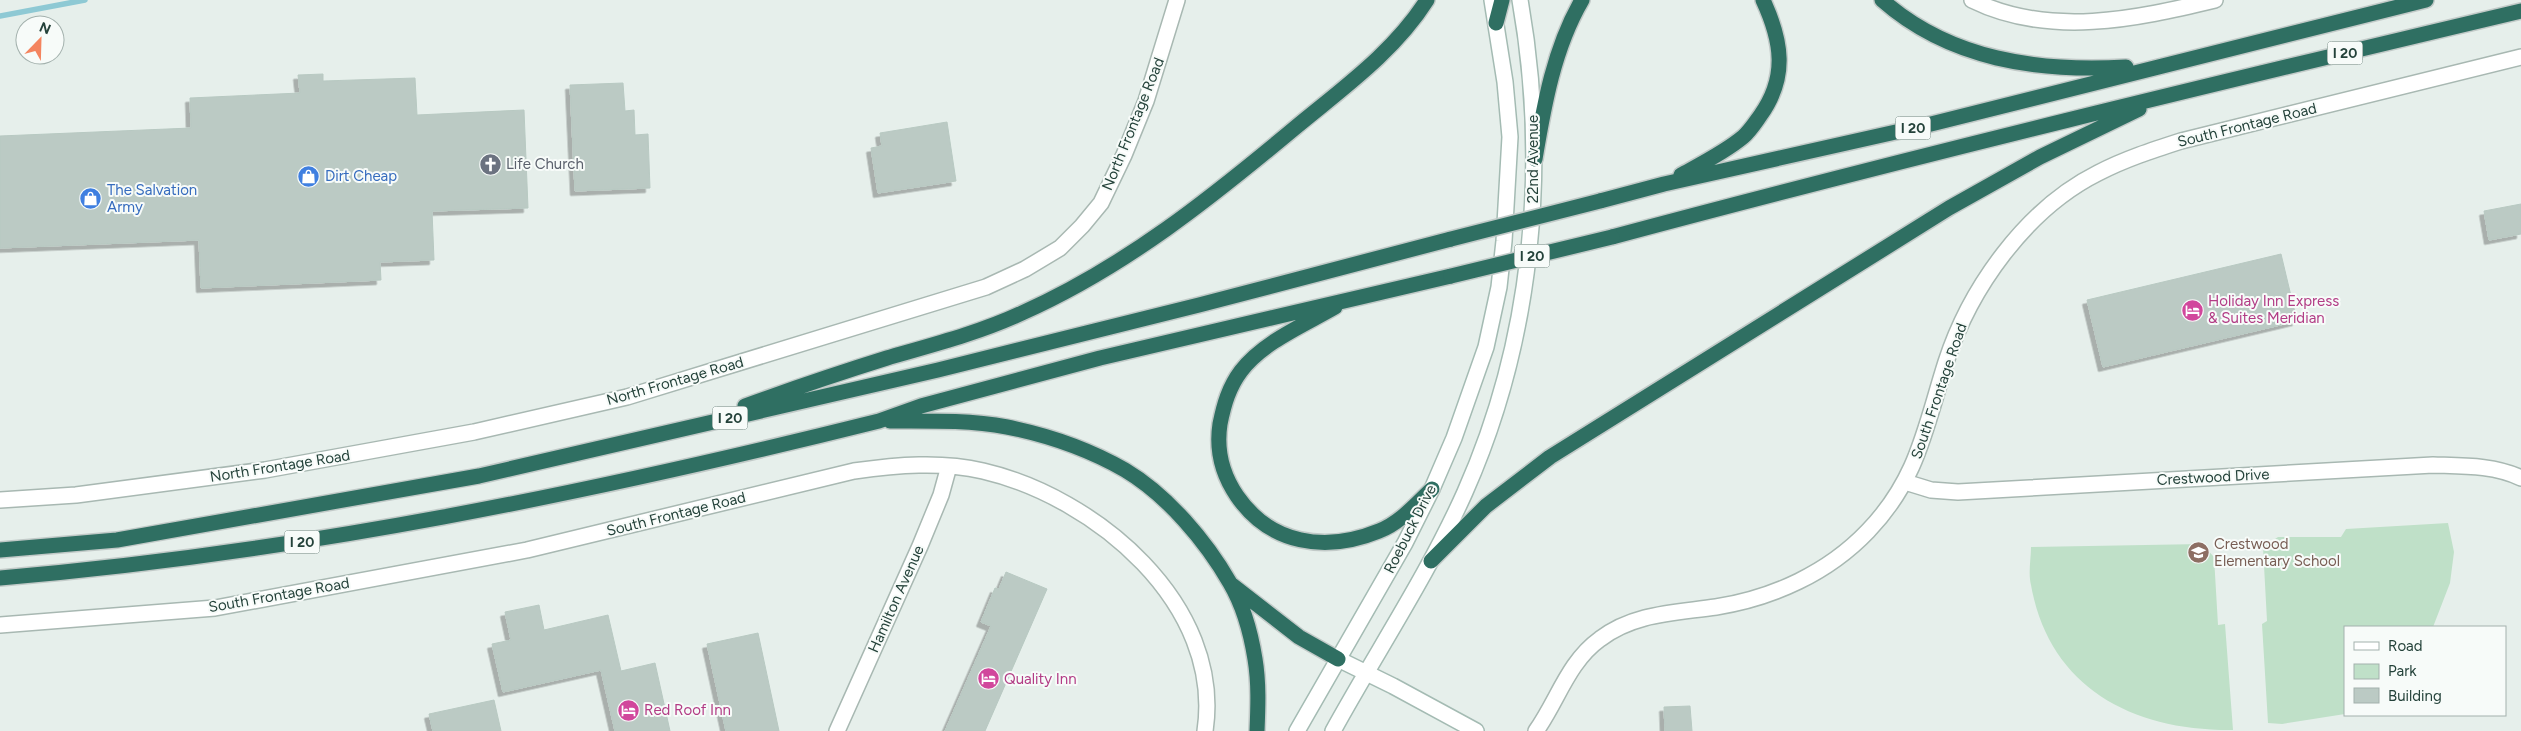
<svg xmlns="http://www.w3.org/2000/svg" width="2521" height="731" viewBox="0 0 2521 731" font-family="Figtree,sans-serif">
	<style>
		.green { fill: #bfe0c8 }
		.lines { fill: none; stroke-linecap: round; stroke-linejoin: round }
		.stream { stroke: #8ec9d4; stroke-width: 5.5 }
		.building { fill: #bbcac4; stroke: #b8c9c2; filter: url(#shadow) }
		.street-casing { stroke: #a8b8b2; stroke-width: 18 }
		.secondary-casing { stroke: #a4bbb3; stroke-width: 18 }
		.highway-casing { stroke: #c2cac8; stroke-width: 18 }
		.street { stroke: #fff; stroke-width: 15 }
		.secondary { stroke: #fff; stroke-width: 15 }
		.highway { stroke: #2f6f62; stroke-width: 15 }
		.highway-bridge-casing { stroke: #c2cac8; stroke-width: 18; stroke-linecap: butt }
		.highway-bridge { stroke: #2f6f62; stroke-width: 15 }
		.labels { text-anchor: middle; stroke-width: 4; stroke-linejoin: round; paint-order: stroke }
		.shield { fill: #f7fbf9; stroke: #637a73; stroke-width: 1 }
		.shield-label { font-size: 14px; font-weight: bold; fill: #24423a }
		.street-label { font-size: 15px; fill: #24423a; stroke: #f7fbf9 }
		.worship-label { font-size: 15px; fill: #5b616d; stroke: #f7fbf9; text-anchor: start }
		.shop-label { font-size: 15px; fill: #366cbe; stroke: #f7fbf9; text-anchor: start }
		.hotel-label { font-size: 15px; fill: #b23c85; stroke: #f7fbf9; text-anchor: start }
		.education-label { font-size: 15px; fill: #785e54; stroke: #f7fbf9; text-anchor: start }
	</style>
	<defs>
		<filter id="shadow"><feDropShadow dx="-4.5" dy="4.5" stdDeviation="0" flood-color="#0004"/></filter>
	</defs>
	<rect width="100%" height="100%" fill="#e6efeb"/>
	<path class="green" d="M 2448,523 L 2454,552 L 2450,583 L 2433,627 L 2345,627 L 2345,714 L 2282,724 L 2268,723 L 2262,624 L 2267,621 L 2263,547 L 2278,537 L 2341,537 L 2346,529 Z
		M 2202,544 L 2214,557 L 2218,625 L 2225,624 L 2233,730 C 2130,731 2049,686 2031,585 C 2028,573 2031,559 2031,547 Z"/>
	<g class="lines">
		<path class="stream" d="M 0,16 L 85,0"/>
	</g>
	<path class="building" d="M 323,74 L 323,81 L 415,78 L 417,115 L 524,110 L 528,208 L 432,211 L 434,260 L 380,262 L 381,280 L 201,288 L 199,240 L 0,248 L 0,136 L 191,128 L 190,98 L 300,93 L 298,75 Z
		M 623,83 L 625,111 L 634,110 L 635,135 L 648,134 L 650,188 L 575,191 L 570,85 Z
		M 947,122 L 956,181 L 878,193 L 871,148 L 882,146 L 880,133 Z
		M 2521,204 L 2521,234 L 2489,240 L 2484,211 Z
		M 2281,254 L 2297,321 L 2103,367 L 2087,300 Z
		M 1006,572 L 1047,589 L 985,731 L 945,731 L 991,626 L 981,622 L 995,588 L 999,589 Z
		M 539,605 L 544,630 L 608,615 L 621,671 L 655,663 L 670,731 L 615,731 L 601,670 L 503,692 L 492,644 L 511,640 L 505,612 Z
		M 758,633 L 779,731 L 726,731 L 707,644 Z
		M 494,700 L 501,731 L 433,731 L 429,714 Z
		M 1690,706 L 1692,731 L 1665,731 L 1664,707 Z"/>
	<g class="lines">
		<defs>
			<path id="street" d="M 1972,0 C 2049,38 2136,19 2215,0
				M 1905,482 L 1931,490 L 1958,492 L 2433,465 C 2462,466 2494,465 2521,478
				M 0,500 L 76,495 L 265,470 L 474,432 L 627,397 L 986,287 L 1025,269 L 1060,248 L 1082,226 L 1101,203 L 1124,155 L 1146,101 L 1177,0
				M 0,625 L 215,608 L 527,550 L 854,471 C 897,465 941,461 983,471 C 1095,497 1224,604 1205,731
				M 837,731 L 920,546 L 941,495 L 949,466
				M 1536,731 C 1558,700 1568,662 1600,639 C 1634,613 1675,613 1716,607 C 1773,598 1828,573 1868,531 C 1918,479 1925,428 1946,362 C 1970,288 2026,209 2098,173 C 2125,159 2153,150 2181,141 L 2521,57"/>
			<path id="secondary" d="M 1338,659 L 1393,686 L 1476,731
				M 1297,731 L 1405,543 L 1432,489 L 1454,438 L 1486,347 L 1499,287 L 1504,241 L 1510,137 L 1505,82 L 1492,0
				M 1333,731 C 1377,651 1428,575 1465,492 C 1533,339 1549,164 1520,0"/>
			<path id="highway" d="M 1882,0 C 1950,60 2038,72 2126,67
				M 1496,23 L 1502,0
				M 1535,159 C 1544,105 1554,48 1582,0
				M 1681,175 C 1701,164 1725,152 1743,137 C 1750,131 1755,123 1760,116 C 1788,77 1782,41 1763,0
				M 1600,201 L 1664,184 L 1927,125 L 2426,0
				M 1612,237 C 1914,156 2217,83 2521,11
				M 1335,307 C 1304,325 1263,342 1241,371 C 1229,387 1224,404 1220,424 C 1216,450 1222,474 1237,496 C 1270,544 1325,553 1379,531 C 1400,523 1416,504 1432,489
				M 745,406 C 792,389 839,373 887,358 C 932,345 979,333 1022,313 C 1125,267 1211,198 1296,127 C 1343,88 1394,52 1427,0
				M 890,421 C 929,421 969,420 1007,427 C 1047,435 1090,450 1125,470 C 1167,495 1206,541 1230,583 C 1243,605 1251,634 1255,659 C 1259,683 1258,707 1257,731
				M 0,550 L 117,540 L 479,476 L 938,370 L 1199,305 L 1451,239
				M 1431,561 L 1486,506 L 1550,457 L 1949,208 L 2040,157 L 2139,109
				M 0,578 C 297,553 590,493 879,421 L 921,406 L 1100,358 L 1451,276
				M 1232,585 L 1299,637 L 1338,659"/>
		</defs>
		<use href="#street" class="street-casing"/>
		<use href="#secondary" class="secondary-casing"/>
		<use href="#highway" class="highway-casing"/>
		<use href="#street" class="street"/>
		<use href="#secondary" class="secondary"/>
		<use href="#highway" class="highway"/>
		<defs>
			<path id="highway-bridge" d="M 1451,239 L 1600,201
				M 1451,276 L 1612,237"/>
		</defs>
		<use href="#highway-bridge" class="highway-bridge-casing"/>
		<use href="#highway-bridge" class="highway-bridge"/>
	</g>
	<defs>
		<symbol id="church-disc" viewBox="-11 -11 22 22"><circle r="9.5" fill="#6b7280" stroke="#f7fbf9"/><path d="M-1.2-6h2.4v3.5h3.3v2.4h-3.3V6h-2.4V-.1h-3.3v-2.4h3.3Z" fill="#fff"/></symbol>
		<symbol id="shop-disc" viewBox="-11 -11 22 22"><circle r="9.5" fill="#3f7fe0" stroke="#f7fbf9"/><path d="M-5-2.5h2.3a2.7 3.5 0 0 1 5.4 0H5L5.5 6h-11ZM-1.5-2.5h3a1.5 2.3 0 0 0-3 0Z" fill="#fff"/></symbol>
		<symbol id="hotel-disc" viewBox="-11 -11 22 22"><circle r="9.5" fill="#d1479c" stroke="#f7fbf9"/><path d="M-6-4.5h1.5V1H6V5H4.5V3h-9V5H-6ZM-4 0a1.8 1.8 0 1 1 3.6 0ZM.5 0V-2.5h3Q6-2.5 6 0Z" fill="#fff"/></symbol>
		<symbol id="school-disc" viewBox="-11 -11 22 22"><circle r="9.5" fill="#8d6e63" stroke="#f7fbf9"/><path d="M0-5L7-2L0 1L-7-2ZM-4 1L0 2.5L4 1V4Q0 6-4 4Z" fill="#fff"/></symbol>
	</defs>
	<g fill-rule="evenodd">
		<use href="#church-disc" x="478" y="152" width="25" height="25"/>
		<use href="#shop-disc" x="296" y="164" width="25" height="25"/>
		<use href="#shop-disc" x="78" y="186" width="25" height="25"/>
		<use href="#hotel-disc" x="2180" y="298" width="25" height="25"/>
		<use href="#school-disc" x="2186" y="540" width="25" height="25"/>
		<use href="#hotel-disc" x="976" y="666" width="25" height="25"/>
		<use href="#hotel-disc" x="616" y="698" width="25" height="25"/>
	</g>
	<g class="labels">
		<g class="shield">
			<rect x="2327.5" y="41.5" width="35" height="23" rx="4"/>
			<rect x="1895.5" y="116.5" width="35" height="23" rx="4"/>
			<rect x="1514.5" y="244.5" width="35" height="23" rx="4"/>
			<rect x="712.5" y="406.5" width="35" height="23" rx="4"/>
			<rect x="284.5" y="530.5" width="35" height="23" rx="4"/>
		</g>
		<g class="shield-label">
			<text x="2345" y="58">I 20</text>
			<text x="1913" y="133">I 20</text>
			<text x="1532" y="261">I 20</text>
			<text x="730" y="423">I 20</text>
			<text x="302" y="547">I 20</text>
		</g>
		<g class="street-label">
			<text transform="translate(1133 124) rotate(-68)" y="5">North Frontage Road</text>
			<text transform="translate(2247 125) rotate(-14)" y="5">South Frontage Road</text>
			<text transform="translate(1533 159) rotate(-90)" y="5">22nd Avenue</text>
			<text transform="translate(675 381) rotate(-16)" y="5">North Frontage Road</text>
			<text transform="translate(1939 391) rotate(-71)" y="5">South Frontage Road</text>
			<text transform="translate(280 466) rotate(-9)" y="5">North Frontage Road</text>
			<text transform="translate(2213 477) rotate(-3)" y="5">Crestwood Drive</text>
			<text transform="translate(676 514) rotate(-14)" y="5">South Frontage Road</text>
			<text transform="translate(1410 529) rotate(-63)" y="5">Roebuck Drive</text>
			<text transform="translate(279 595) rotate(-10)" y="5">South Frontage Road</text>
			<text transform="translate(896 599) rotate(-66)" y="5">Hamilton Avenue</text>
		</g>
		<g class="worship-label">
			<text x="506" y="169">Life Church</text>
		</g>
		<g class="shop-label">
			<text x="325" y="181">Dirt Cheap</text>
			<text x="107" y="195">The Salvation<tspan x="107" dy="17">Army</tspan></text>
		</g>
		<g class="hotel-label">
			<text x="2208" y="306">Holiday Inn Express<tspan x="2208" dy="17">&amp; Suites Meridian</tspan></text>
			<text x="1004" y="684">Quality Inn</text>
			<text x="644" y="715">Red Roof Inn</text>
		</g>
		<g class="education-label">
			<text x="2214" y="549">Crestwood<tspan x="2214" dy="17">Elementary School</tspan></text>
		</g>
	</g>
	<rect x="2344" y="626" width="162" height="90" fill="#f7fbf9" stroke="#a3b1ad"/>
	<rect x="2354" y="642" width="25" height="8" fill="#ffffff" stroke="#a3b1ad"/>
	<text x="2388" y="651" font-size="15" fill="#24423a">Road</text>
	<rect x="2354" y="664" width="25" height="15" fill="#bfe0c8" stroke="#a3b1ad"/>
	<text x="2388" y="676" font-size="15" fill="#24423a">Park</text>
	<rect x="2354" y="688" width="25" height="15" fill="#bbcac4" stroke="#a3b1ad"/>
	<text x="2388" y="701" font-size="15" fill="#24423a">Building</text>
	<g transform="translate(40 40) rotate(23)"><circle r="24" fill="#f7fbf9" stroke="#a3b1ad"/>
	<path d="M0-4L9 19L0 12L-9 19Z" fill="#f4845f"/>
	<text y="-8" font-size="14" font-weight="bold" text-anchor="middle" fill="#24423a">N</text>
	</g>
</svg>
